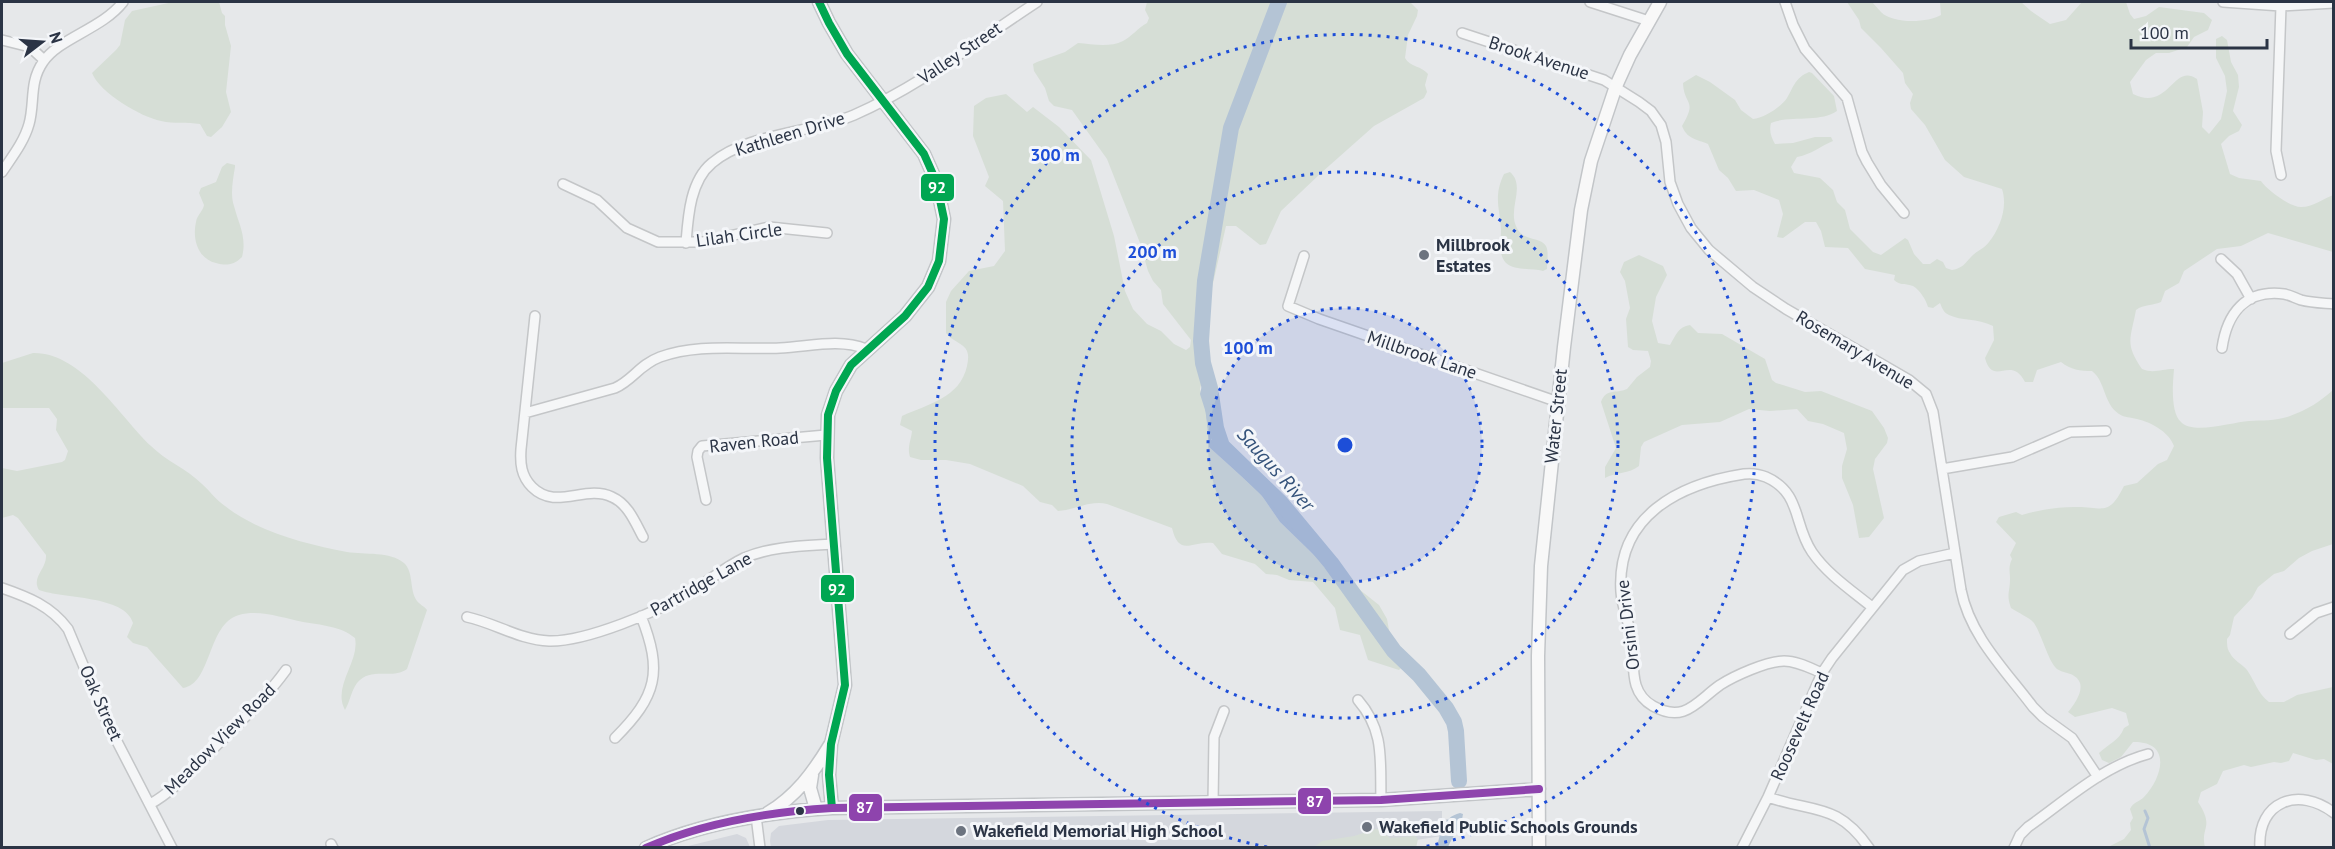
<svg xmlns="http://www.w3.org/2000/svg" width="2335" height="849" viewBox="0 0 2335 849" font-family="'PT Sans',sans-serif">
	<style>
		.built { fill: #d4d7dd }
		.green { fill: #d6ded6 }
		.water { fill: #b4c4d5 }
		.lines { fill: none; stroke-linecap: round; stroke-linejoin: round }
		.stream { stroke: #b4c4d5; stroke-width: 3 }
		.river { stroke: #b4c4d5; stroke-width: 16 }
		.minor-casing { stroke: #c4c6c8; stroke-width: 12 }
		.major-casing { stroke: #c2c5c8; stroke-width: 15 }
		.minor { stroke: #f5f6f7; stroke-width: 9 }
		.major { stroke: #f8f8f8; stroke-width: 12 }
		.bus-1-casing { stroke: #f4f6f9; stroke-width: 12 }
		.bus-2-casing { stroke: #f4f6f9; stroke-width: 12 }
		.bus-1 { stroke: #00a651; stroke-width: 8 }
		.bus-2 { stroke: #8e44ad; stroke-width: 8 }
		.ring { fill: none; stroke: #1d4ed8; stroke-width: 3; stroke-dasharray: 3 6 }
		.poi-dot { fill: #6c737f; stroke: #f4f6f9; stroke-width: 2 }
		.bus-dot { fill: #2b3445; stroke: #f4f6f9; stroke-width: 2 }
		.labels { text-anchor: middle; stroke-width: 6; stroke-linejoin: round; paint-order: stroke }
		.street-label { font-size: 18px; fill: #2b3445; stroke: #f4f6f9 }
		.poi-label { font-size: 18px; font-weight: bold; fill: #2b3445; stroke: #f4f6f9; text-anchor: start }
		.water-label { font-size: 20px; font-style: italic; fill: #34527a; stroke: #f4f6f9 }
		.centre { fill: #1d4ed8; stroke: #f4f6f9; stroke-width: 3 }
		.ring-label { font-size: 18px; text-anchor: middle; font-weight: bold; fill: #1d4ed8; stroke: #f4f6f9; stroke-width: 6; stroke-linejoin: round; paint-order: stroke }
		.line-badge { stroke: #f4f6f9; stroke-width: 2 }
		.badge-label { font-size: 16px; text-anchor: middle; font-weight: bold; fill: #fff }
	</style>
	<rect width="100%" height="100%" fill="#e6e8ea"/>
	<path class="built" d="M 1442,811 L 1442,819 L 1449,819 L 1442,836 L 1364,848 L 771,848 L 770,841 L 771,833 L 779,826 L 828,820 Z
		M 737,834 L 746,838 L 750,847 L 684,847 Z"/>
	<path class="green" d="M 173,2 L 219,2 L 222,13 L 225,16 L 225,25 L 231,46 L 226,92 L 231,112 L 222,127 L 211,137 L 207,136 L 200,124 C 187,122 174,124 161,121 C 141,117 100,93 92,73 L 116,50 L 120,45 L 125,20 L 132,11 Z
		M 1147,2 L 1410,2 L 1418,10 L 1417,16 L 1408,35 L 1405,58 C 1410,67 1422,66 1428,74 L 1425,85 L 1427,92 L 1424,98 L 1374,126 L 1321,173 L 1281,211 L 1266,244 L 1260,245 L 1236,226 L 1226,226 L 1197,354 L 1198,361 L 1203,377 L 1200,389 L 1206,413 L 1209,447 L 1260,493 L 1280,522 L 1315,556 L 1334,574 L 1350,582 L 1379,605 L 1387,619 L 1391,641 L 1402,667 L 1399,670 L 1368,660 L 1360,635 L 1340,630 L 1335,608 L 1313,582 L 1289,580 L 1277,575 L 1266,574 L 1255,564 L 1222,554 L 1213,543 C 1193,540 1179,558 1172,528 L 1107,504 C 1090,500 1075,510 1058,511 L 1052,505 L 1040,502 L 1023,486 L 970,464 L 946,460 L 921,460 L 910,457 C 907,447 911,441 912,431 L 900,425 L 902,416 C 928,404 960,398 967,366 C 968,361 969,356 967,351 C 964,343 951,341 946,333 L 946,302 L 951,291 L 969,271 L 994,266 L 1005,251 L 1003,201 L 985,186 L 989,177 L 973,136 L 974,106 L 986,98 L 1006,94 L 1027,112 L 1033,107 L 1059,127 L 1091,160 L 1114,236 L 1125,291 L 1133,309 L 1147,324 L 1161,331 L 1174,344 L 1186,350 L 1190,347 L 1191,340 L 1163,304 L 1161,290 L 1153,281 L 1148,271 L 1140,243 L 1107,159 L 1072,110 L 1054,106 L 1049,101 L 1045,88 L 1034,71 L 1033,64 L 1037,62 L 1065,52 L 1078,43 C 1092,44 1109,48 1123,41 C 1131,37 1138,28 1147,23 L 1149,18 L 1145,10 Z
		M 1847,2 L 1872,2 C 1875,5 1878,9 1881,12 C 1892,24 1928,23 1941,15 L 1940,2 L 2021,2 L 2031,11 L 2050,24 L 2066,20 L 2082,2 L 2126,2 L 2130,14 L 2134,19 L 2146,16 L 2159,7 L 2204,13 L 2212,20 L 2208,30 L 2194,37 L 2187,47 L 2169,53 L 2156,53 L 2146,60 L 2130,82 L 2133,94 C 2169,112 2173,62 2197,79 L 2203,112 L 2202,127 L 2209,134 L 2221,119 L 2227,91 L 2225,76 L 2216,58 L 2216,39 L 2222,36 L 2227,40 L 2231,62 L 2238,75 L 2239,87 L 2233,111 L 2242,125 L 2239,131 L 2229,136 L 2221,144 L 2230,174 L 2239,178 L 2261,181 C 2267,190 2290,207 2301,207 C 2313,207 2323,199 2333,195 L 2333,252 L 2268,233 L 2241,246 L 2217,249 L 2184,271 L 2179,283 L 2165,291 L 2161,302 C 2152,306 2144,304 2136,310 C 2131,338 2124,343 2142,369 C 2154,374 2161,369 2174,369 C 2173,382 2170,412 2181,422 C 2193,435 2233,422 2249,421 C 2263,420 2276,421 2290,416 C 2307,410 2321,401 2333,390 L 2333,544 L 2312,551 L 2299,558 L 2284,571 L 2274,574 L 2258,587 L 2252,598 L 2234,617 L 2230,635 L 2227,639 C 2227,644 2227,649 2230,653 C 2233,660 2242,664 2247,670 C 2255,681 2257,693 2269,702 L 2284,702 L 2297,695 L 2333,687 L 2333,764 L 2324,759 L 2316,760 L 2293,753 L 2289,761 L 2281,763 L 2274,762 L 2251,767 L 2244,765 L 2223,771 L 2217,784 L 2201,792 L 2198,802 C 2215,828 2200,827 2205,847 L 2108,847 L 2124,839 L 2131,830 L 2130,823 L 2133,818 L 2130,809 C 2133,802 2139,802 2144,797 C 2163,777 2172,741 2133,742 L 2121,757 L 2109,763 L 2102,760 L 2099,753 C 2108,744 2119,741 2124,728 L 2129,725 L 2126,713 L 2112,708 L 2075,717 L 2068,712 C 2074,705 2083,692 2080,683 C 2076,672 2064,674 2057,669 C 2048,661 2042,635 2034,623 C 2029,617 2018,613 2011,608 C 2006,594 2010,592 2010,579 C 2010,571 2008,567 2012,559 L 2010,555 L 2016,543 L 1996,522 L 1999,517 L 2016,512 L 2022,515 C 2038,510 2058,507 2074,507 C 2103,506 2108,518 2124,486 L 2137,483 L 2158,464 L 2167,460 L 2174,446 C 2169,432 2151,422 2137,419 C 2130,417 2125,418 2119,414 C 2103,403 2106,382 2092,371 C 2080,371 2071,370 2061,362 L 2037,370 L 2033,382 L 2025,382 C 2011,354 1993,388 1985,358 L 1994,340 L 1993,326 C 1977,318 1961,321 1949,315 C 1944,313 1942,308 1940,303 L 1933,308 L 1928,307 C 1926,300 1920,290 1913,286 C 1906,283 1900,286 1894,280 L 1895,275 L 1865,269 L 1848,248 L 1825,247 L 1821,231 L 1816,222 L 1805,222 L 1783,238 L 1777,237 L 1783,214 L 1779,200 L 1754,190 L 1736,191 L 1728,178 L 1719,170 L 1708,144 C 1696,139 1687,139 1682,126 C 1698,99 1684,106 1683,83 L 1696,75 L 1710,82 L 1735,100 L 1741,110 L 1753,119 C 1764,118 1780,108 1787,98 C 1794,86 1795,78 1809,72 L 1812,73 L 1834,96 L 1837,111 C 1820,123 1790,115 1771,123 C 1769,131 1771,137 1775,144 L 1793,143 L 1815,137 L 1831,137 L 1833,141 C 1821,146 1810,155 1797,157 L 1791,167 L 1794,173 L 1820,178 L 1833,190 L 1837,202 L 1845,210 L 1850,229 L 1873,252 L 1881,255 L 1905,238 L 1908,240 L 1914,254 L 1923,264 L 1930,264 L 1937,259 L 1943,262 L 1946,268 L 1952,270 C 1963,268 1964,264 1971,257 C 1976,251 1984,249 1989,242 C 2000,228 2008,207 2002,189 L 1964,177 L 1945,160 L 1925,125 L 1911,109 L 1910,103 L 1913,94 L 1905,83 L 1903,73 L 1881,48 L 1861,28 L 1859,20 Z
		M 227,163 L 235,165 L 235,167 C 233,179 230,195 234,206 C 239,225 247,237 242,257 C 234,265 227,266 216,263 C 198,259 192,239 196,222 C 197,215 203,211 204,205 L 199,193 L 201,188 L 216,182 L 222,167 Z
		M 1510,172 C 1526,186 1508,208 1516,226 C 1522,242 1540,236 1546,246 C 1549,252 1547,262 1547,269 L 1543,271 C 1533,268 1515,271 1506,263 C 1498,255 1501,240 1501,230 C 1500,208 1493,197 1504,174 Z
		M 1639,255 L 1663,266 L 1667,275 L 1656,297 L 1652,321 L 1658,343 L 1670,345 C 1676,335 1678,327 1690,325 L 1698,333 L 1722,334 L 1765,359 L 1772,380 L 1776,383 L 1805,392 L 1821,391 L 1872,411 L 1884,428 L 1888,438 L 1887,443 L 1875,459 L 1873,469 L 1884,518 L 1869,537 L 1859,538 L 1853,505 L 1842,478 L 1842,466 L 1847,449 L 1844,433 L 1823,424 L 1808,421 L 1797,409 L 1770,411 L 1749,409 L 1720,422 L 1682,425 L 1644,442 L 1641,447 L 1639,466 C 1629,474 1616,472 1605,478 L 1605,467 L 1616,448 L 1601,402 C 1606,388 1616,394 1627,389 L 1637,377 L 1650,367 L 1651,361 L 1648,351 L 1633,350 L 1628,347 L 1626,319 L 1630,308 L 1625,281 L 1620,272 L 1624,262 Z
		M 33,353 C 82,352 120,417 151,446 C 166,461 187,469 202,484 C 210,491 216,500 225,506 C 258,532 306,544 347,552 C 365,555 390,551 404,563 C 414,572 409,590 417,601 C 419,604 424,606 427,610 L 407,669 C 392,680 371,666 357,683 C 351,691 350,702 345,710 C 332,686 360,662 355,638 C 341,626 320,625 303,622 C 283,618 259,609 239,615 C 207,624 212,684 183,688 L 147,647 L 133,643 L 127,637 L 133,623 C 125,595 63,599 39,590 C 31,577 47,569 46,555 L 18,518 L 13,515 L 2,518 L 2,468 L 17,471 L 62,462 L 65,460 L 68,451 L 56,430 L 57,419 L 49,408 L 2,408 L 2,363 Z
		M 1375,829 L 1379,829 L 1390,838 L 1415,836 L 1418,839 L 1416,848 L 1314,847 L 1322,841 L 1354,836 Z"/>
	<path class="water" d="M 1203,381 L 1206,385 L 1212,414 L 1211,439 L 1228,461 L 1282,508 L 1334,572 L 1350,582 L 1334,574 L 1315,556 L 1280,522 L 1260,493 L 1209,447 L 1206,413 L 1200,394 Z
		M 1460,813 L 1463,814 C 1462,825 1452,837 1448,847 L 1437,847 C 1441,831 1442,818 1460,813 Z"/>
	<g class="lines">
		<path class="stream" d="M 2145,811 L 2148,818 L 2144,829 L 2150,848"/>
		<path class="river" d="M 1279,2 L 1231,128 L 1205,281 L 1201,341 L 1203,363 L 1210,388 L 1216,428 L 1222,446 L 1281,503 L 1331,563 L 1394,651 L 1419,675 L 1446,708 L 1454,722 L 1456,731 L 1459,781"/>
		<defs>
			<path id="minor" d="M 1590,2 L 1649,21
				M 1785,2 L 1793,25 L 1805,49 L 1847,98 L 1862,152 L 1867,162 L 1881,185 L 1904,213
				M 2223,2 L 2281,6 L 2334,3
				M 2281,6 L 2276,151 L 2281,175
				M 1462,33 L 1604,80 L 1639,102 L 1651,111 L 1661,125 L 1666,142 L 1670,182 L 1678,204 L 1691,228 L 1709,250 L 1753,287 L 1786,309 L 1909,380 L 1926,394 L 1933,412 L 1961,590 C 1970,636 2006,671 2033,707 L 2043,717 L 2072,738 L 2098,777
				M 2,40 L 30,47 L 44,60
				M 2,172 C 12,157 24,142 29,124 C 35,103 29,82 43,62 C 59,38 102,29 123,2
				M 563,184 L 597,200 L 627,228 L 658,242 L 703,242 L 769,227 L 827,233
				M 686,243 C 688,217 690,181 712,163 C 747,133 812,133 854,115 C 918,87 979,40 1037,2
				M 1304,256 L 1288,306 L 1319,319 L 1558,402
				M 2221,259 L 2237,274 L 2251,299
				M 535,316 L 521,449 C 520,463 521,476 532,487 C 556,511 585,484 612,497 C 628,504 635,522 643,537
				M 2222,348 C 2227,314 2245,289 2284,294 C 2290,295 2295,298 2301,300 C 2312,303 2323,303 2334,304
				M 525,413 L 615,388 C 633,380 639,365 660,357 C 699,343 739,350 780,348 C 809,347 838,338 866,349
				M 1942,469 L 2012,457 L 2070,432 L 2106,431
				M 706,500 L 697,457 L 698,451 L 702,446 L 826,435
				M 2,588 C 28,597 51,606 68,629 L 108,724 L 172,848
				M 467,617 C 495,623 520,640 549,641 C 586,642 659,611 690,592 C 709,581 725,567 744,558 C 772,546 804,546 834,544
				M 2290,634 L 2316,613 L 2334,607
				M 1822,673 C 1810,668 1797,661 1784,661 C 1767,661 1734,676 1720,685 C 1697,701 1685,724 1653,706 C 1628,692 1635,665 1632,641 C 1630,624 1622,609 1621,592 C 1616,516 1679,484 1744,474 C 1752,473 1759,474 1766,477 C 1802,493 1793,524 1812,552 C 1827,574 1851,590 1872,607
				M 1358,700 C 1385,731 1380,761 1381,800
				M 615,738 C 657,696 663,672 641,616
				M 1768,797 C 1813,813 1837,802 1869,848
				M 1213,803 L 1214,737 L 1224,711
				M 150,804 C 174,791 193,768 213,749 C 239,723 265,699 286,670
				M 756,816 L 760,848
				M 331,844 L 333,848
				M 1742,848 L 1768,797 L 1822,673 L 1832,658 L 1903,570 L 1919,561 L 1955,553
				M 2014,848 L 2020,835 L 2028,827 C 2065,801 2103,766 2148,754
				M 2260,848 C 2257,801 2299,786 2334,813"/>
			<path id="major" d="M 819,2 L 829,23 L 847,54 L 924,154 L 936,181 L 944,219 L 939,261 L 928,287 L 905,316 L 851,365 L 836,391 L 828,415 L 827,458 L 845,685 L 831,744 L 829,775 L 832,808
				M 812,775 L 810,788 L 816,809
				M 768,813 C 796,796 813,773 830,745
				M 646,848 C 704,822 769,812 832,808 L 1381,800 L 1539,789
				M 1539,848 L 1538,656 L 1541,566 L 1564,347 L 1581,210 L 1591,161 L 1616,86 L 1630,55 L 1660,2"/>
		</defs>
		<use href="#minor" class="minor-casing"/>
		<use href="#major" class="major-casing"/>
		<use href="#minor" class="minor"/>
		<use href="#major" class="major"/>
		<defs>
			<path id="bus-1" d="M 819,2 L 829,23 L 847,54 L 924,154 L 936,181 L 944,219 L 939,261 L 928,287 L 905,316 L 851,365 L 836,391 L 828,415 L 827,458 L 845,685 L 831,744 L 829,775 L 832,808"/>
			<path id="bus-2" d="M 646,848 C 704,822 769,812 832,808 L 1381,800 L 1539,789"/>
		</defs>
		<use href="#bus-1" class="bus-1-casing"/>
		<use href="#bus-2" class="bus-2-casing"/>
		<use href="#bus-1" class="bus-1"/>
		<use href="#bus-2" class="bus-2"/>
	</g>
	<circle cx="1345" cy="445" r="137" fill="#1d4ed8" fill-opacity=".12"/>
	<g class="ring">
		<circle cx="1345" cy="445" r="137"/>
		<circle cx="1345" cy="445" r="273"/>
		<path d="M1267 847A410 410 0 1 1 1423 847"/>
	</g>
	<g class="poi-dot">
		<circle cx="1424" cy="255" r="6"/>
		<circle cx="1367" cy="827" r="6"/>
		<circle cx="961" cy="831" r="6"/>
	</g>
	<circle class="bus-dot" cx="800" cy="811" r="5"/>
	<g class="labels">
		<g class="street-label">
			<text transform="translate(960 53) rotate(-34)" y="6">Valley Street</text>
			<text transform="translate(1539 58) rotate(18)" y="6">Brook Avenue</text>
			<text transform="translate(790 134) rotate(-17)" y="6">Kathleen Drive</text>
			<text transform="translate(739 235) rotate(-8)" y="6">Lilah Circle</text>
			<text transform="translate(1855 350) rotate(31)" y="6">Rosemary Avenue</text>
			<text transform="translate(1422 355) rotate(19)" y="6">Millbrook Lane</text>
			<text transform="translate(1556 416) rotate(-84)" y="6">Water Street</text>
			<text transform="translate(754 442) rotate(-6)" y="6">Raven Road</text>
			<text transform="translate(701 584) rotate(-29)" y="6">Partridge Lane</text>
			<text transform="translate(1628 625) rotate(-97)" y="6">Orsini Drive</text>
			<text transform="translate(101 703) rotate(66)" y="6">Oak Street</text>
			<text transform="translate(1800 726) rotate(-66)" y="6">Roosevelt Road</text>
			<text transform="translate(220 739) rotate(-45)" y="6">Meadow View Road</text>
		</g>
		<g class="poi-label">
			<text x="1436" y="251">Millbrook<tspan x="1436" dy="21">Estates</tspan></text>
			<text x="1379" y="833">Wakefield Public Schools Grounds</text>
			<text x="973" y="837">Wakefield Memorial High School</text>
		</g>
		<g class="water-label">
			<text transform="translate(1276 469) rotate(48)" y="7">Saugus River</text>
		</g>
	</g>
	<circle cx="1345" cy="445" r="9" class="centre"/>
	<g class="ring-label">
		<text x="1055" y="161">300 m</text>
		<text x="1152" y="258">200 m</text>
		<text x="1248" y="354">100 m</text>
	</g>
	<g class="line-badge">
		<rect x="920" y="173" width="35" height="29" rx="6" fill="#00a651"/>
		<rect x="820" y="574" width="35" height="29" rx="6" fill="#00a651"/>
		<rect x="1297" y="787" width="35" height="28" rx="6" fill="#8e44ad"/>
		<rect x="848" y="793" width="35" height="29" rx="6" fill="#8e44ad"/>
	</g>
	<g class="badge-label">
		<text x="937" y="193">92</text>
		<text x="837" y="595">92</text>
		<text x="1315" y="807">87</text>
		<text x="865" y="813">87</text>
	</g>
	<rect width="2335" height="849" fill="none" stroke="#2b3445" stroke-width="6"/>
	<g transform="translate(42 42) rotate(73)" stroke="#f4f6f9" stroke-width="4.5" paint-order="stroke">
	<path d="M0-4.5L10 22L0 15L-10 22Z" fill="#2b3445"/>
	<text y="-9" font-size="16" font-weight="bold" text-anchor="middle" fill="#2b3445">N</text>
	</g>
	<path d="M2131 39v9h136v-9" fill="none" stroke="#2b3445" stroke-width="3"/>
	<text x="2140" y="39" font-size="18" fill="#2b3445" stroke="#f4f6f9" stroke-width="4.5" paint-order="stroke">100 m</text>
</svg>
